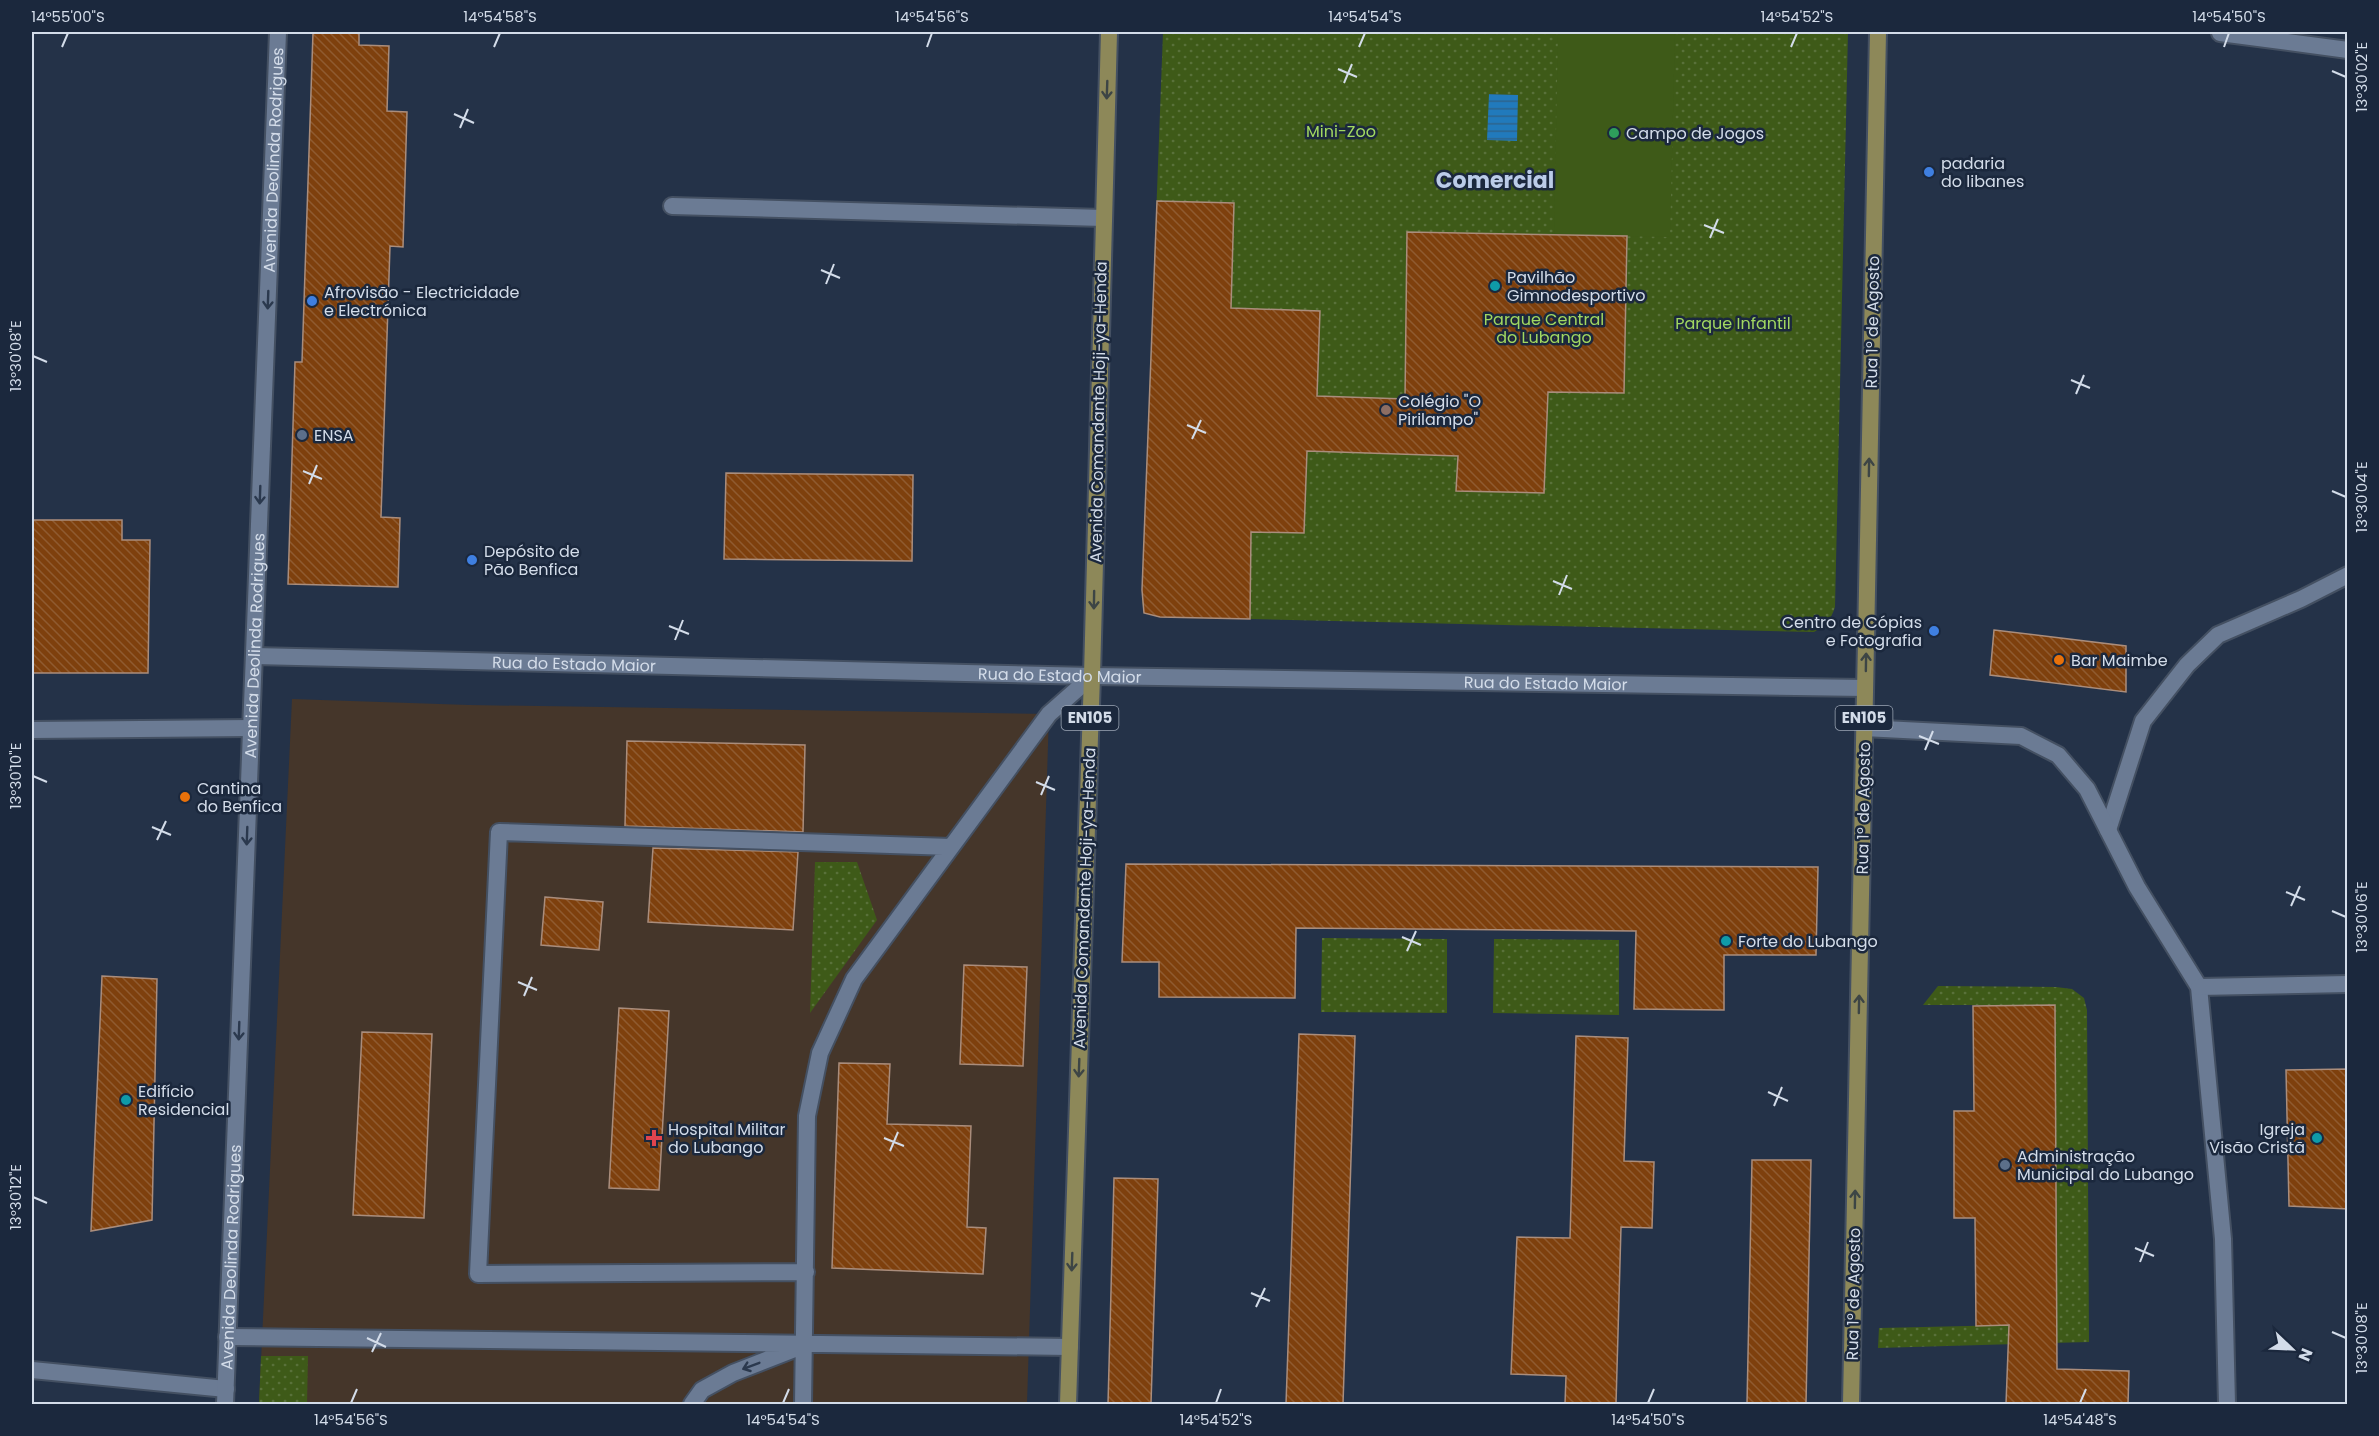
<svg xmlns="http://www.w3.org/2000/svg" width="2379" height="1436" viewBox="0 0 2379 1436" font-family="Poppins,sans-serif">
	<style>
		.medical { fill: #45362a }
		.green { fill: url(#green-dots) }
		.pitch { fill: #3e5a18 }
		.water { fill: url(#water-rules) }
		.building { fill: url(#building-back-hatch); stroke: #aa8d7c; stroke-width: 1.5 }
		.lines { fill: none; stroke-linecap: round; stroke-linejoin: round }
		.service-casing { stroke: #445062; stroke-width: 20 }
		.minor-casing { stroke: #445062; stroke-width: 20 }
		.tertiary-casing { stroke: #445062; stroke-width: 20 }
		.primary-casing { stroke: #445062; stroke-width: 20 }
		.service { stroke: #6b7b94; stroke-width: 16 }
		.minor { stroke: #6b7b94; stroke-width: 16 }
		.tertiary { stroke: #6b7b94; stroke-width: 16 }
		.primary { stroke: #8d8859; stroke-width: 16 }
		.oneway { stroke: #3d4545 }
		.oneway2 { stroke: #2b394e }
		.ticks { fill: none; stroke: #d3dce9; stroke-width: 2 }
		.leisure-dot { fill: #2e9e5b; stroke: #1b283d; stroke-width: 2 }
		.shop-dot { fill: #3f7fe0; stroke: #1b283d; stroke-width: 2 }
		.culture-dot { fill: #0f9aa8; stroke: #1b283d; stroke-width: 2 }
		.education-dot { fill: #8d6e63; stroke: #1b283d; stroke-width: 2 }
		.service-dot { fill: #5c6f8a; stroke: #1b283d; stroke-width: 2 }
		.food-dot { fill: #e8710a; stroke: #1b283d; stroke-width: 2 }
		.health-dot { fill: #e0444e; stroke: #1b283d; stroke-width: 2 }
		.labels { text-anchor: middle; stroke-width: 5; stroke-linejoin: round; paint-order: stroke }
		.shield { fill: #1b283d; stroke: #9ca6b5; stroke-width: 1.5 }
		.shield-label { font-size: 15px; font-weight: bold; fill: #d3dce9 }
		.park-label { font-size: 16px; fill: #a2d861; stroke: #1b283d }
		.poi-label { font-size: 16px; fill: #d3dce9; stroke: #1b283d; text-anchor: start }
		.street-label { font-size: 16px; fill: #d3dce9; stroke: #1b283d }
		.district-label { font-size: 22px; font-weight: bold; fill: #bbcce8; stroke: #1b283d }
		.neatline { fill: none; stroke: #d3dce9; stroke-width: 2 }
		.ticks-label { font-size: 15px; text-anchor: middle; fill: #d3dce9 }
	</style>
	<defs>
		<pattern id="green-dots" width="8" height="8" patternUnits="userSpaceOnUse" patternTransform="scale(1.5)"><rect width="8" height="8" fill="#3e5a18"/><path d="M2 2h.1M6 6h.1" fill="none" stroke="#59713a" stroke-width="1.8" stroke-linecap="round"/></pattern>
		<pattern id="water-rules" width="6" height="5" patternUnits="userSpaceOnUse" patternTransform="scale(1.5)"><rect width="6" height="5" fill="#217abc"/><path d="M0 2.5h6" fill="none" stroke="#2d648d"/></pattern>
		<pattern id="building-back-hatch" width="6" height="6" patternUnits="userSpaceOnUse" patternTransform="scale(1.5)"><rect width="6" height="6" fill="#7e400d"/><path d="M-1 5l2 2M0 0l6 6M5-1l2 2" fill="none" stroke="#8f5b30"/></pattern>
	</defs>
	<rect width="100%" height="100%" fill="#243248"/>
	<path class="medical" d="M 292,699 L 469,705 L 1049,714 L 1027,1404 L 259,1404 Z"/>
	<path class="green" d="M 1163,32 L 1848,32 L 1835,607 C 1831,620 1825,626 1814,632 L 1160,617 L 1151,614 L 1143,608 L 1142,590 Z
		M 815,862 L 857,862 L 877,920 L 810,1013 Z
		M 1322,938 L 1447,939 L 1447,1013 L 1321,1012 Z
		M 1494,939 L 1619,940 L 1619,1015 L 1493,1013 Z
		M 1938,986 L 2056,987 L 2072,989 L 2084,998 L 2087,1010 L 2089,1342 L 1878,1348 L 1879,1328 L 2057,1324 L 2055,1005 L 1923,1005 Z
		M 261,1356 L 308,1356 L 307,1404 L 259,1404 Z"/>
	<path class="pitch" d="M 1558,32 L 1675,32 L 1670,237 L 1554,235 Z"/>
	<path class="water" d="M 1489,94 L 1518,95 L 1517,141 L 1487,140 Z"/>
	<path class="building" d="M 313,32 L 359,32 L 359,45 L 389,46 L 387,111 L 407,112 L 403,247 L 390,246 L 381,517 L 400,518 L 398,587 L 288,584 L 295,362 L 302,362 Z
		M 1157,201 L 1234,203 L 1231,308 L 1320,311 L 1317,396 L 1405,399 L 1407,232 L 1627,236 L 1624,393 L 1548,392 L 1544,493 L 1456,491 L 1458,456 L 1307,451 L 1304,533 L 1251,532 L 1250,619 L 1160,617 L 1144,613 L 1142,590 Z
		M 726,473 L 913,475 L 912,561 L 724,559 Z
		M 32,520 L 122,520 L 122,540 L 150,540 L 148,673 L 32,673 Z
		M 1994,630 L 2126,646 L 2126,692 L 1990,675 Z
		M 627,741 L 805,745 L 803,832 L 625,826 Z
		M 653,848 L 798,852 L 793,930 L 648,922 Z
		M 1126,864 L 1818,867 L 1816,955 L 1724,955 L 1724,1010 L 1634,1009 L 1636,931 L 1296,928 L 1295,998 L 1159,997 L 1159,962 L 1122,962 Z
		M 545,897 L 603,902 L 599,950 L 541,945 Z
		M 964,965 L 1027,967 L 1023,1066 L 960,1064 Z
		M 102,976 L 157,979 L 152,1220 L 91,1231 Z
		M 2055,1005 L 2057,1369 L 2129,1371 L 2128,1404 L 2006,1404 L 2009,1325 L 1976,1326 L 1975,1218 L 1954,1218 L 1954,1111 L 1974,1111 L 1973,1006 Z
		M 619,1008 L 669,1011 L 659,1190 L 609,1188 Z
		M 362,1032 L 432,1034 L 424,1218 L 353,1215 Z
		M 1299,1034 L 1355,1036 L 1343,1404 L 1286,1404 Z
		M 1576,1036 L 1628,1038 L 1624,1161 L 1654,1162 L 1652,1228 L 1621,1227 L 1616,1404 L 1565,1404 L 1566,1376 L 1511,1374 L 1517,1237 L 1570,1238 Z
		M 839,1063 L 890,1064 L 887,1124 L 971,1126 L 967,1227 L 986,1228 L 983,1274 L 832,1268 Z
		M 2348,1069 L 2348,1209 L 2289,1206 L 2286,1070 Z
		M 1752,1160 L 1811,1160 L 1806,1404 L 1747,1404 Z
		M 1114,1178 L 1158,1179 L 1151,1404 L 1108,1404 Z"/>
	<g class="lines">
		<defs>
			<path id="service" d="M 2108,830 L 2143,721 L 2187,665 L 2218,635 L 2301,599 L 2348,575
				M 806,1272 L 478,1274 L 499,832 L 951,847
				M 227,1337 L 1070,1347
				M 692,1404 L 702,1390 L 733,1373 L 797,1348
				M 803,1404 L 807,1116 L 820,1053 L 854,979 L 1049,714 L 1092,676"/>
			<g id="minor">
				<path d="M 2220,33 L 2348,50"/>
				<path d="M 672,206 L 1103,218"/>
				<path id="s1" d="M 254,656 L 1092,676 L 1865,688"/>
				<path d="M 1864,728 L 2021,736 L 2058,755 L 2087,789 L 2137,887 L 2199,987 L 2223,1239 L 2227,1404"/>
				<path d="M 32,730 L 251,728"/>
				<path d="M 2199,987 L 2348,984"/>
				<path d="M 32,1370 L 226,1389"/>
			</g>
			<g id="tertiary">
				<path id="s2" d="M 225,1404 L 278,32"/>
			</g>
			<path id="primary" d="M 1068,1404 L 1092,676 L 1109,32
				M 1851,1404 L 1878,32"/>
		</defs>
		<use href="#service" class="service-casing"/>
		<use href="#minor" class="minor-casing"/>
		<use href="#tertiary" class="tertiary-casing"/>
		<use href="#primary" class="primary-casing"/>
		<use href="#service" class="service"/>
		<use href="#minor" class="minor"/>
		<use href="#tertiary" class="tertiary"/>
		<use href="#primary" class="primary"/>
	</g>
	<defs><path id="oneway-shaft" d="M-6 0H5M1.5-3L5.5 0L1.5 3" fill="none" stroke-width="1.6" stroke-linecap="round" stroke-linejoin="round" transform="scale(1.5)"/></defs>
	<g class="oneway">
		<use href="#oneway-shaft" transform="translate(1107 90) rotate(92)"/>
		<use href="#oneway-shaft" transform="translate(1869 467) rotate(-89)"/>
		<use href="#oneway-shaft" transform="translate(1094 600) rotate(91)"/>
		<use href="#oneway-shaft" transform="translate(1866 662) rotate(-89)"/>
		<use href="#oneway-shaft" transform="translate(1859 1004) rotate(-89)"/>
		<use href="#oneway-shaft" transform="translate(1079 1068) rotate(92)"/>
		<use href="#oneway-shaft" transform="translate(1855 1199) rotate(-89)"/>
		<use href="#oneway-shaft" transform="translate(1072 1262) rotate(92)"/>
	</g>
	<g class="oneway2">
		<use href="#oneway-shaft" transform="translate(268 300) rotate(92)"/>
		<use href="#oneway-shaft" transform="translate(260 495) rotate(92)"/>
		<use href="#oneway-shaft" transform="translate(247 836) rotate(92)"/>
		<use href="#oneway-shaft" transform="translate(239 1031) rotate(92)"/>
		<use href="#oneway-shaft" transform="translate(751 1366) rotate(159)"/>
	</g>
	<path class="ticks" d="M 62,47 L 68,33M 494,47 L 500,33M 927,47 L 932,33M 1359,47 L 1365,33M 1791,47 L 1797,33M 2224,47 L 2229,33M 1338,69 L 1357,77M 2332,71 L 2346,77M 1344,83 L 1352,64M 454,114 L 474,123M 460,128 L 468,109M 1704,225 L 1724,233M 1710,238 L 1718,219M 821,270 L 840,278M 826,284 L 834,264M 33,356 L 47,362M 2071,380 L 2090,388M 2076,394 L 2084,375M 1187,425 L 1206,433M 1192,439 L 1201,420M 303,471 L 322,479M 309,484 L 317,465M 2332,491 L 2346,497M 1553,581 L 1572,589M 1559,595 L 1567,575M 669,626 L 689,634M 675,640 L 683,620M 1919,736 L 1939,744M 1925,750 L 1933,731M 33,776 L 47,782M 1036,782 L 1055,790M 1041,795 L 1049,776M 152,827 L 171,835M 157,840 L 166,821M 2286,892 L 2305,900M 2291,906 L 2300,886M 2332,911 L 2346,917M 1402,937 L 1421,945M 1407,951 L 1416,931M 518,982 L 537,990M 524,996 L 532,977M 1768,1092 L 1788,1101M 1774,1106 L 1782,1087M 884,1138 L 904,1146M 890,1151 L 898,1132M 33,1197 L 47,1203M 2135,1248 L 2154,1256M 2140,1262 L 2148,1242M 1251,1293 L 1270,1301M 1256,1307 L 1265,1288M 2332,1332 L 2346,1338M 367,1338 L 386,1347M 372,1352 L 381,1333M 351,1403 L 357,1389M 783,1403 L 789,1389M 1216,1403 L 1221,1389M 1648,1403 L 1654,1389M 2080,1403 L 2086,1389"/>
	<circle class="leisure-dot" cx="1614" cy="133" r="6"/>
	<g class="shop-dot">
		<circle cx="1929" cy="172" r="6"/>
		<circle cx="312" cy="301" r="6"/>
		<circle cx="472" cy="560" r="6"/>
		<circle cx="1934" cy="631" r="6"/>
	</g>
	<g class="culture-dot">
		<circle cx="1495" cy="286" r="6"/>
		<circle cx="1726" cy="941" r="6"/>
		<circle cx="126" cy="1100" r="6"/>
		<circle cx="2317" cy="1138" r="6"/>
	</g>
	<circle class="education-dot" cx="1386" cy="410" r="6"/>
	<g class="service-dot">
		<circle cx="302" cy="435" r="6"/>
		<circle cx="2005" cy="1165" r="6"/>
	</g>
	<g class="food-dot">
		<circle cx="2059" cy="660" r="6"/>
		<circle cx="185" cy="797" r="6"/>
	</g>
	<path class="health-dot" d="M651 1129h6v6h6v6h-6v6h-6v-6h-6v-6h6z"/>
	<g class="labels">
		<g class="shield">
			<rect x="1061.5" y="706" width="57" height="24" rx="4.5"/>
			<rect x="1835.5" y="706" width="57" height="24" rx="4.5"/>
		</g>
		<g class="shield-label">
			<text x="1090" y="723">EN105</text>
			<text x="1864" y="723">EN105</text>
		</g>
		<g class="park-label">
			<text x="1341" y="137">Mini-Zoo</text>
			<text x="1544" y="325">Parque Central<tspan x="1544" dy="18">do Lubango</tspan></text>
			<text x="1733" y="329">Parque Infantil</text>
		</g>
		<g class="poi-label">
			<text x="1626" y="139">Campo de Jogos</text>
			<text x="1941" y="169">padaria<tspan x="1941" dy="18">do libanes</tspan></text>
			<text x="1507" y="283">Pavilhão<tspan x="1507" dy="18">Gimnodesportivo</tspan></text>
			<text x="324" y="298">Afrovisão - Electricidade<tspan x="324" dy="18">e Electrónica</tspan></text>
			<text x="1398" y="407">Colégio "O<tspan x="1398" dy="18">Pirilampo"</tspan></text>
			<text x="314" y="441">ENSA</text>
			<text x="484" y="557">Depósito de<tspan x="484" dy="18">Pão Benfica</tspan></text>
			<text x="1922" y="628" text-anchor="end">Centro de Cópias<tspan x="1922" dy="18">e Fotografia</tspan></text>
			<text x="2071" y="666">Bar Maimbe</text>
			<text x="197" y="794">Cantina<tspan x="197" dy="18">do Benfica</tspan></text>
			<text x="1738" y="947">Forte do Lubango</text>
			<text x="138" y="1097">Edifício<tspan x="138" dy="18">Residencial</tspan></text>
			<text x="668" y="1135">Hospital Militar<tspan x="668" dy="18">do Lubango</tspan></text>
			<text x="2305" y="1135" text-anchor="end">Igreja<tspan x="2305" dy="18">Visão Cristã</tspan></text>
			<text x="2017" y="1162">Administração<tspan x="2017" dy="18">Municipal do Lubango</tspan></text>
		</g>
		<g class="street-label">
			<text dy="6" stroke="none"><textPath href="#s2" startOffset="1245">Avenida Deolinda Rodrigues</textPath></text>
			<text transform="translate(1872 322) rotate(-89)" y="6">Rua 1º de Agosto</text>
			<text transform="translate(1098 412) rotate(-89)" y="6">Avenida Comandante Hoji-ya-Henda</text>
			<text dy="6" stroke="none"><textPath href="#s2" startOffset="759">Avenida Deolinda Rodrigues</textPath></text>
			<text dy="6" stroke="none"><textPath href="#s1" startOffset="320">Rua do Estado Maior</textPath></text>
			<text dy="6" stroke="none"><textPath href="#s1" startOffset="806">Rua do Estado Maior</textPath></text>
			<text dy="6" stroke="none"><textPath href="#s1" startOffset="1292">Rua do Estado Maior</textPath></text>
			<text transform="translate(1863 808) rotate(-89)" y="6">Rua 1º de Agosto</text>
			<text transform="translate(1084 898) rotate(-88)" y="6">Avenida Comandante Hoji-ya-Henda</text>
			<text dy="6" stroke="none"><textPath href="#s2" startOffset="147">Avenida Deolinda Rodrigues</textPath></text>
			<text transform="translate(1853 1294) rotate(-89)" y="6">Rua 1º de Agosto</text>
		</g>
		<g class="district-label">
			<text x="1495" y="188">Comercial</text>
		</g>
	</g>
	<rect width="2379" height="1436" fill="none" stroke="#1b283d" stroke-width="66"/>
	<g transform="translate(2292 1349) rotate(113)" stroke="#1b283d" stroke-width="4.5" paint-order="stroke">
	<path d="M0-4.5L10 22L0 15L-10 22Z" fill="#d3dce9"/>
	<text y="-9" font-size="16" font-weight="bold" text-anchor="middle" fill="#d3dce9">N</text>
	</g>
	<rect x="33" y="33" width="2313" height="1370" class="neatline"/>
	<g class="ticks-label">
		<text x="68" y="22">14°55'00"S</text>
		<text x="500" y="22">14°54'58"S</text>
		<text x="932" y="22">14°54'56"S</text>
		<text x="1365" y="22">14°54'54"S</text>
		<text x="1797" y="22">14°54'52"S</text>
		<text x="2229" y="22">14°54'50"S</text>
		<text transform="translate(2362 77) rotate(-90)" y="5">13°30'02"E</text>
		<text transform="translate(16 356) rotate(-90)" y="5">13°30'08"E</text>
		<text transform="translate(2362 497) rotate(-90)" y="5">13°30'04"E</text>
		<text transform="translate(16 776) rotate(-90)" y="5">13°30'10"E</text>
		<text transform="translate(2362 917) rotate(-90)" y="5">13°30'06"E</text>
		<text transform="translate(16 1197) rotate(-90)" y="5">13°30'12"E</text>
		<text transform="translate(2362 1338) rotate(-90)" y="5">13°30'08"E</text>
		<text x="351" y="1425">14°54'56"S</text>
		<text x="783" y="1425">14°54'54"S</text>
		<text x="1216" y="1425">14°54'52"S</text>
		<text x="1648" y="1425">14°54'50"S</text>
		<text x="2080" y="1425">14°54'48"S</text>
	</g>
</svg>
